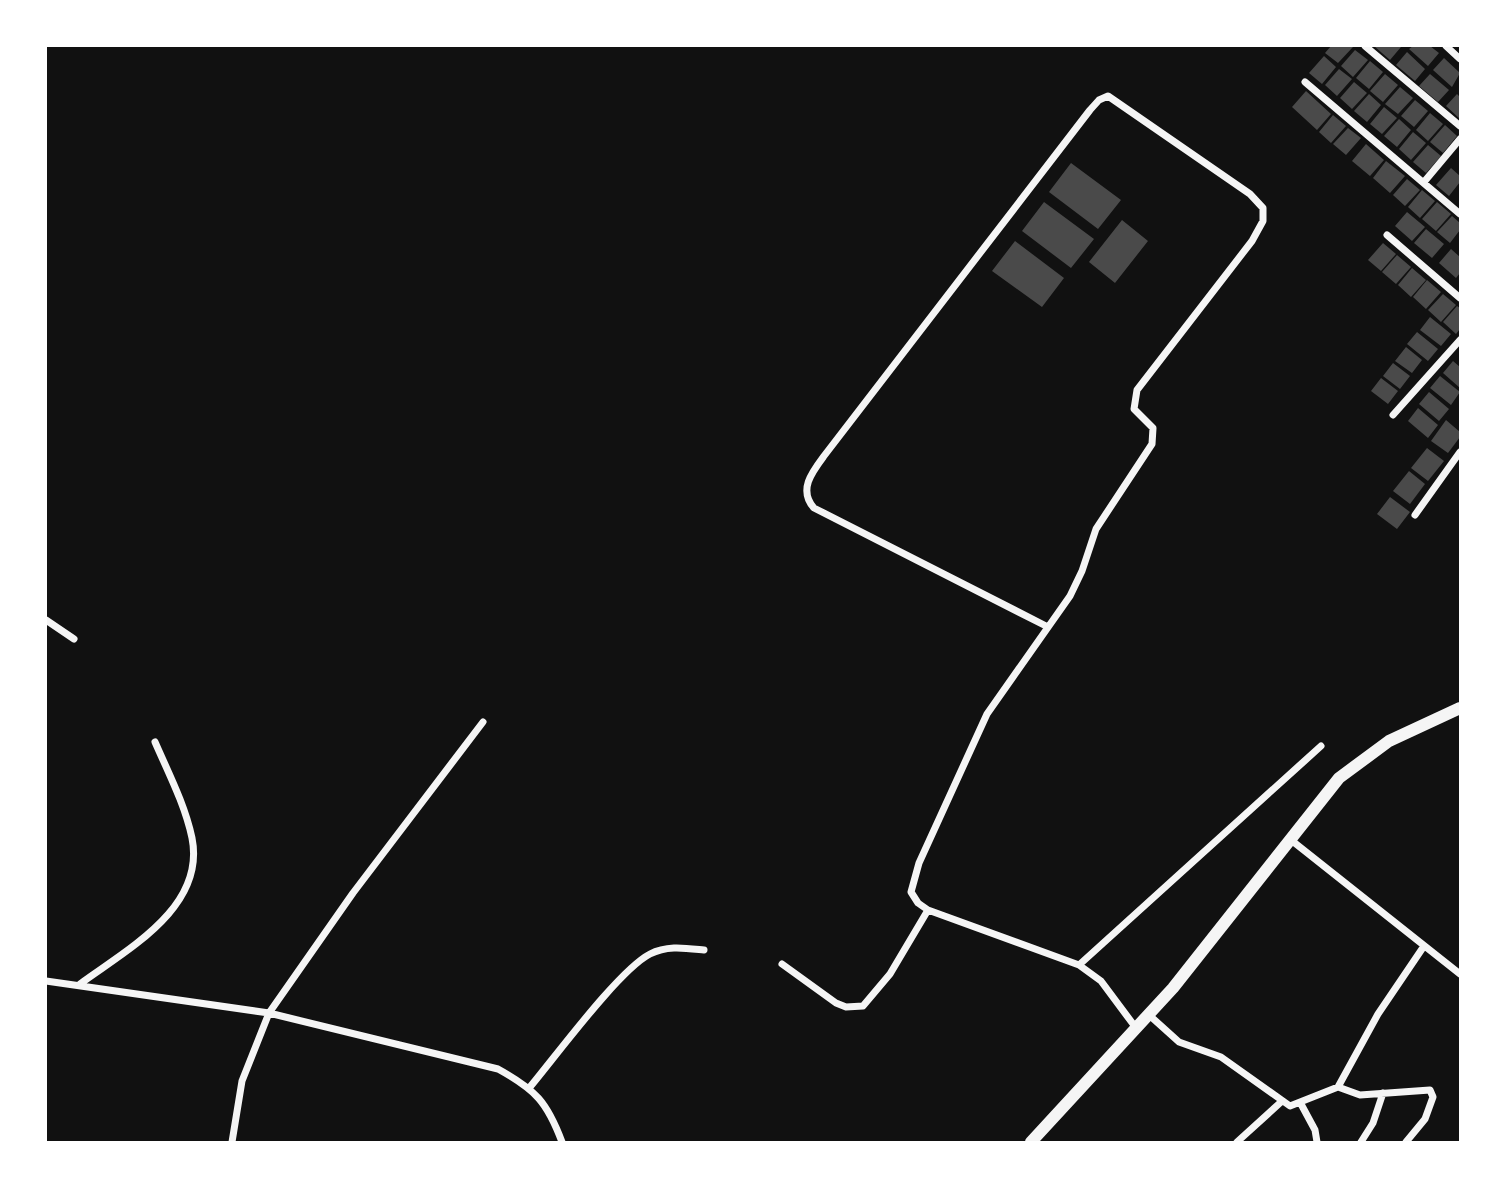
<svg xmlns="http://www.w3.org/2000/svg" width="1506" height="1188" viewBox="0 0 1506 1188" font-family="'Asap Condensed',sans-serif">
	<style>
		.building { fill: #4a4a4a }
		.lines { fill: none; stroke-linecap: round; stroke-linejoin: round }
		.minor { stroke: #f5f5f5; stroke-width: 7 }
		.secondary { stroke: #f5f5f5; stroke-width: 12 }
	</style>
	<rect width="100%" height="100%" fill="#111"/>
	<path class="building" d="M 1331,46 L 1351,46 L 1353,47 L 1338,63 L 1325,53 Z
		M 1374,46 L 1399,46 L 1401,47 L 1390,60 Z
		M 1413,46 L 1430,46 L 1439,53 L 1428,66 L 1409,49 Z
		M 1355,50 L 1368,60 L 1353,77 L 1341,66 Z
		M 1407,52 L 1425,69 L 1415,81 L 1396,65 Z
		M 1324,56 L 1336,67 L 1322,84 L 1309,73 Z
		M 1444,58 L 1460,73 L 1452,87 L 1433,70 Z
		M 1370,61 L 1383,72 L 1369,89 L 1356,78 Z
		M 1339,69 L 1352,79 L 1337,96 L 1325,85 Z
		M 1385,74 L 1398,85 L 1383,102 L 1370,91 Z
		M 1430,74 L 1449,90 L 1438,102 L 1419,86 Z
		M 1354,82 L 1367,93 L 1352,109 L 1340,98 Z
		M 1400,87 L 1413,98 L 1398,114 L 1385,104 Z
		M 1306,91 L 1331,114 L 1317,130 L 1292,107 Z
		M 1369,94 L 1381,105 L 1367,122 L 1354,111 Z
		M 1457,94 L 1460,97 L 1460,119 L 1446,106 Z
		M 1415,100 L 1428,111 L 1414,127 L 1401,116 Z
		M 1384,107 L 1397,118 L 1382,134 L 1370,124 Z
		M 1430,113 L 1443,124 L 1428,141 L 1416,130 Z
		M 1333,115 L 1346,126 L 1331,143 L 1319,132 Z
		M 1399,119 L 1411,130 L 1397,147 L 1384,136 Z
		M 1445,125 L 1457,136 L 1443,153 L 1430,142 Z
		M 1348,128 L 1361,138 L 1346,155 L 1333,144 Z
		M 1413,132 L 1426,143 L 1411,160 L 1399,149 Z
		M 1366,144 L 1384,160 L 1370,176 L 1352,161 Z
		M 1428,145 L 1441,156 L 1426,173 L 1413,162 Z
		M 1386,161 L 1405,176 L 1390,193 L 1373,178 Z
		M 1071,163 L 1121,200 L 1098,229 L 1049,192 Z
		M 1451,168 L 1460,176 L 1460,182 L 1449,196 L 1436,185 Z
		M 1407,179 L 1420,190 L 1405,206 L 1393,195 Z
		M 1422,190 L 1435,201 L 1420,218 L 1408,207 Z
		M 1044,202 L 1094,239 L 1071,268 L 1022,231 Z
		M 1437,202 L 1451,214 L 1436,231 L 1422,219 Z
		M 1407,212 L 1425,227 L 1412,241 L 1395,226 Z
		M 1452,216 L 1460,223 L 1460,230 L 1450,243 L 1437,232 Z
		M 1122,220 L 1148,241 L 1115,283 L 1089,262 Z
		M 1426,229 L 1444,244 L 1432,258 L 1414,243 Z
		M 1015,241 L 1064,278 L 1042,307 L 992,271 Z
		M 1383,243 L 1396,254 L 1381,271 L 1368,260 Z
		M 1451,249 L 1460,257 L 1460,273 L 1456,278 L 1439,263 Z
		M 1397,255 L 1411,267 L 1396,284 L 1382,272 Z
		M 1412,268 L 1426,280 L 1411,297 L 1398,285 Z
		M 1427,280 L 1441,292 L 1426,309 L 1413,297 Z
		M 1443,294 L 1456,305 L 1441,322 L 1428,310 Z
		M 1457,306 L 1460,308 L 1460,329 L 1456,334 L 1443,322 Z
		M 1430,317 L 1451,334 L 1441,346 L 1420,330 Z
		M 1417,332 L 1438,349 L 1428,361 L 1407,344 Z
		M 1406,347 L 1422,360 L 1412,373 L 1395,361 Z
		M 1453,361 L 1460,367 L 1460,388 L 1443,373 Z
		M 1393,363 L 1410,376 L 1400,389 L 1383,376 Z
		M 1440,376 L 1460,392 L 1451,405 L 1430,388 Z
		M 1381,378 L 1398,391 L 1388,404 L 1371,391 Z
		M 1429,392 L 1449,409 L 1439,421 L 1419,404 Z
		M 1418,408 L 1438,425 L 1428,438 L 1408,421 Z
		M 1446,420 L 1460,432 L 1460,437 L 1448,453 L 1431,441 Z
		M 1427,448 L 1444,461 L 1428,481 L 1411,468 Z
		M 1409,471 L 1425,484 L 1410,504 L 1393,491 Z
		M 1390,497 L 1410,512 L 1397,529 L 1377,514 Z"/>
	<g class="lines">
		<path class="minor" d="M 1365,46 L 1460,126
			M 1446,46 L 1460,59
			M 1305,82 L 1460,214
			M 1424,182 L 1460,139
			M 1387,235 L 1460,298
			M 1393,415 L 1460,340
			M 1415,515 L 1460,452
			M 46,620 L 74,639
			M 1048,627 L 814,508 C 798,490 812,472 824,456 L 1090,110 L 1099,100 L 1108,96 L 1250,194 L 1263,208 L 1263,221 L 1252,241 L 1137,390 L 1134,409 L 1153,428 L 1152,444 L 1096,529 L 1082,571 L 1070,596 L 987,714 L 919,863 L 911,892 L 918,903 L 928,910 L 1079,965 L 1101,981 L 1136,1028
			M 1291,840 L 1460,974
			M 782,964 L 836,1003 L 846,1007 L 863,1006 L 890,974 L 928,910
			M 1079,965 L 1321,746
			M 46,981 L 269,1013 L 498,1069 C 536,1090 547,1102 562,1142
			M 80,984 C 126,950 206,908 192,838 C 185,805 169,774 155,742
			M 1149,1015 L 1179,1042 L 1221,1057 L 1290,1106 L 1338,1087 L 1360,1095 L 1430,1090 L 1433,1097 L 1425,1119 L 1406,1142
			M 530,1087 C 556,1056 619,970 650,954 C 667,945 685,948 704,950
			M 1338,1087 L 1378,1014 L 1424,946
			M 1301,1104 L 1315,1130 L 1317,1142
			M 232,1142 L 242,1081 L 269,1013 L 353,893 L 483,722
			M 1237,1142 L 1281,1102
			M 1361,1142 L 1373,1123 L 1383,1093"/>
		<path class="secondary" d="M 1031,1142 L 1173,988 L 1339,778 L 1389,741 L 1460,708"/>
	</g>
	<rect width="1506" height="1188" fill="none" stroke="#ffffff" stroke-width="94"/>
</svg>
